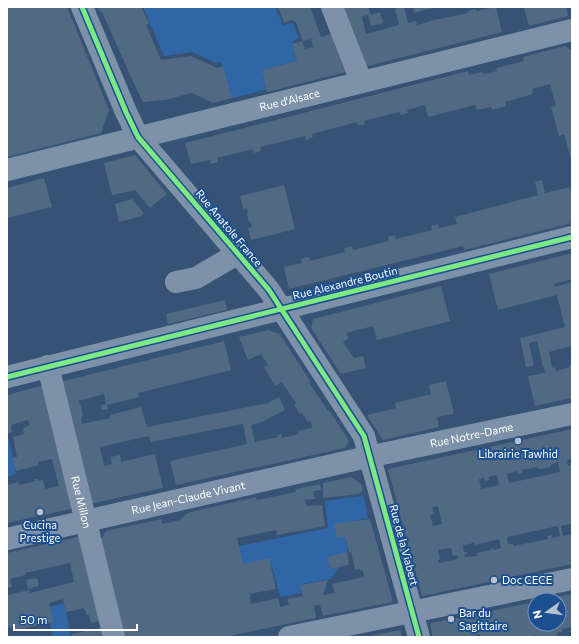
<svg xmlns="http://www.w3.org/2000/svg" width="579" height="644" viewBox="0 0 579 644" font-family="Commissioner,sans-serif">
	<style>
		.green { fill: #2f66a5 }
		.building { fill: #526984; fill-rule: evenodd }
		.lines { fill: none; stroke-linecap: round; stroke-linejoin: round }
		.minor { stroke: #7d92a8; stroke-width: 22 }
		.cycleway-casing { stroke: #1b4f8f; stroke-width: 8 }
		.cycleway { stroke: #7ce984; stroke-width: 5 }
		.poi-dot { fill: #b9c2ce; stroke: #1b4f8f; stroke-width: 1.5 }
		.labels { text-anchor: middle; stroke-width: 4; stroke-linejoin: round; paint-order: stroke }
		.street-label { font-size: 11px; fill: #fff; stroke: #1b4f8f }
		.poi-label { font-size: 11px; fill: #fff; stroke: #1b4f8f }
	</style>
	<rect width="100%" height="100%" fill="#365274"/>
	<path class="green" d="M 143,7 L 275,7 L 283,25 L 291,23 L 293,24 L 299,38 L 293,41 L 292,44 L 297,61 L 262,70 L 266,90 L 232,98 L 221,62 L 216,63 L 192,52 L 164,56 Z
		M 7,440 L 9,440 L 16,474 L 7,477 Z
		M 364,496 L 368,518 L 343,524 L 348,552 L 331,579 L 302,584 L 302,593 L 280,597 L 272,567 L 264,568 L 244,564 L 251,597 L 156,613 L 195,555 L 328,528 L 325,501 Z
		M 64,603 L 71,637 L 53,637 L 46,608 Z"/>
	<path class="building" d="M 7,7 L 67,7 L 109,110 L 101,133 L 7,157 Z
		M 98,7 L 141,7 L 149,23 L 146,25 L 161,60 L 191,56 L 217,68 L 223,67 L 232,98 L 213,103 L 192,93 L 165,100 L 143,102 L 136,88 L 102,12 L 100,12 Z
		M 278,7 L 310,7 L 321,37 L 331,34 L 346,72 L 267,92 L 262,70 L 297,61 L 292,44 L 302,41 L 305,49 L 313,47 L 311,39 L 303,41 L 296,22 L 292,20 L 284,23 Z
		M 336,7 L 368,7 L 371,15 L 380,12 L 383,23 L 371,26 L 368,15 L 362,17 L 366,34 L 399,25 L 395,9 L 401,7 L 404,7 L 408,23 L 416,21 L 417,25 L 429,22 L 429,21 L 468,13 L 468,11 L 475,9 L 476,11 L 496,7 L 502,32 L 360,68 Z
		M 413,7 L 433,7 L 433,8 L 414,13 Z
		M 526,7 L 566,7 L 568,16 L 529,26 L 524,8 Z
		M 565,46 L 572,51 L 572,163 L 564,134 L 559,136 L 551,107 L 556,106 L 550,84 L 532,89 L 533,94 L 505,102 L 506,106 L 492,110 L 491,107 L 477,110 L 475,105 L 428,117 L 425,105 L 407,110 L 408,113 L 401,115 L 399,112 L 364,121 L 365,124 L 358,126 L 357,122 L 312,134 L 313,137 L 306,140 L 305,136 L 260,147 L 261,151 L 254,153 L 253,149 L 217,158 L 218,162 L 211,164 L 210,160 L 191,164 L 185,143 L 468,71 L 469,75 L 483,72 L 483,74 L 497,71 L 496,68 L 524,61 L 523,57 Z
		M 135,155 L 167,194 L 150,208 L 135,190 L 112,195 L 104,163 Z
		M 44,178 L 52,207 L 7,218 L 7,188 Z
		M 542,180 L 545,193 L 570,187 L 570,190 L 572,190 L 572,223 L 464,250 L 463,246 L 289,289 L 284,267 L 302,263 L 301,259 L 309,257 L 310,261 L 345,252 L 344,248 L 352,246 L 353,250 L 389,241 L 388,237 L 395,235 L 396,239 L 432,230 L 431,226 L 438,224 L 439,228 L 457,224 L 455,217 L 538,195 L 535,182 Z
		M 284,185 L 295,229 L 251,240 L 248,228 L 252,227 L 250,221 L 249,222 L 247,213 L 248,213 L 247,208 L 243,209 L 240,196 Z
		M 132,199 L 144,213 L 141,216 L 119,222 L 115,204 Z
		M 572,253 L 572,279 L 554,284 L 555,287 L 572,282 L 572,346 L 549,352 L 552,368 L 555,367 L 556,371 L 570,367 L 569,365 L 572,364 L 572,398 L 535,406 L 528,376 L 545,373 L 544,367 L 543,367 L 537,341 L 529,343 L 534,366 L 526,367 L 520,338 L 565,327 L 557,295 L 498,310 L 489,274 Z
		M 441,286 L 450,321 L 377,340 L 373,326 L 346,333 L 349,338 L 343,342 L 354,358 L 363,356 L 366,368 L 341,374 L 311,328 L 313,319 Z
		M 225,300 L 227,310 L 168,324 L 166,314 Z
		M 268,330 L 280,334 L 310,381 L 309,382 L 328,411 L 329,410 L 349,441 L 345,448 L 176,485 L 170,461 L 247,444 L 243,424 L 151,442 L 149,436 L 100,447 L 104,466 L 112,464 L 111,457 L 120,455 L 121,462 L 155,454 L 163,488 L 89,504 L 60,382 L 224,341 L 231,370 L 138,393 L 139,397 L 107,405 L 108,409 L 102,410 L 101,405 L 106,404 L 104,394 L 78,401 L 81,405 L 83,414 L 81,420 L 82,424 L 110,418 L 110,415 L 141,407 L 147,427 L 268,403 L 279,397 L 285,410 L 262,422 L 251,425 L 255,442 L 278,437 L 277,435 L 281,434 L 282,438 L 299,434 L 298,431 L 312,428 L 311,421 L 308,422 L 302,413 L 300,414 L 294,405 L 296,403 L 282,382 L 275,386 L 264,367 L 268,365 L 261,354 L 248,360 L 239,337 Z
		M 446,381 L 454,414 L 437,417 L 439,427 L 383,440 L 367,415 L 396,408 L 395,403 L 431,394 L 429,385 Z
		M 45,385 L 75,508 L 7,523 L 7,485 L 18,482 L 19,485 L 36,481 L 35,479 L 38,479 L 38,481 L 43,480 L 45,489 L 59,486 L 52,459 L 38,462 L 39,465 L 16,471 L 12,458 L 17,457 L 13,437 L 24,434 L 23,428 L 30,425 L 28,420 L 11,425 L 12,432 L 7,434 L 7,395 Z
		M 572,429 L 572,459 L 567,460 L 568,466 L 572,465 L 572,524 L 561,526 L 563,536 L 572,534 L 572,564 L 422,596 L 388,469 ZM 558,462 L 560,472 L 509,483 L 507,474 L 518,471 L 518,474 L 522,473 L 522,470 L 537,467 L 538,469 L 540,469 L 548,468 L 551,466 L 551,464 ZM 497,475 L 499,485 L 481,489 L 479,479 L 484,478 L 485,481 L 489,480 L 489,477 ZM 438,506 L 442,524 L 433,526 L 430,515 L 434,514 L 432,507 ZM 558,526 L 560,536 L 552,538 L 552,535 L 547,536 L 548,539 L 514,546 L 513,544 L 508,544 L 507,537 ZM 499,539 L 501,548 L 493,550 L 493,548 L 491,549 L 491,550 L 477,553 L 477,556 L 465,557 L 465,555 L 467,554 L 467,552 L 464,552 L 463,545 L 474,543 L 475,545 ZM 451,548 L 453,556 L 457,555 L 458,559 L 438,563 L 438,560 L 440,559 L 438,550 Z
		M 351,477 L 361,484 L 363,490 L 359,494 L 323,498 L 323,483 Z
		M 320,484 L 321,490 L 313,491 L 315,499 L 305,500 L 307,506 L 322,505 L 325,526 L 277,535 L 276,530 L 237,538 L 243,564 L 269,558 L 271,567 L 276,589 L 249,594 L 251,604 L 278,598 L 280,607 L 289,605 L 287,599 L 303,596 L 300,585 L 328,580 L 323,595 L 335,593 L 332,584 L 364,577 L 363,570 L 360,571 L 360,569 L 355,570 L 351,552 L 349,552 L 345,536 L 337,538 L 334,524 L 370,519 L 393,602 L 323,616 L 320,605 L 314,606 L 316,618 L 224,637 L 122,637 L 99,543 L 106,531 L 161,519 L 162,524 L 180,520 L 186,514 L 191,512 L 256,497 L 257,500 L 296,492 L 295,489 Z
		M 82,536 L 103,620 L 91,623 L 89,615 L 87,615 L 84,608 L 66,612 L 63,599 L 49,603 L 54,622 L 13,631 L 13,627 L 7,628 L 7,595 L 29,590 L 30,593 L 74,582 L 70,563 L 25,573 L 25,575 L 10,579 L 12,587 L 7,588 L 7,553 Z
		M 347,552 L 349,565 L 330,569 L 327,557 Z
		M 37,578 L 39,586 L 28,589 L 26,580 Z
		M 572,594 L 572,627 L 562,629 L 562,632 L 556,633 L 558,637 L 536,637 L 535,635 L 524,637 L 480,637 L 480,634 L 472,636 L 472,637 L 433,637 L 430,625 L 431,623 L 535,602 L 535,624 L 559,624 L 559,600 L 546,599 Z
		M 104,627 L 107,637 L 72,637 L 72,634 Z
		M 400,630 L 402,637 L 369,637 L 369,636 Z"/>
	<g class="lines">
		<g class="minor">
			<path d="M 82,7 L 126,112 L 138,137 L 269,290 L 364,436 L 419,637"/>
			<path d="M 332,7 L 361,81"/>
			<path id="s1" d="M 7,170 L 572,30"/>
			<path d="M 176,282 L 196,278 L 237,254"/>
			<path id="s2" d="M 48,366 L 114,637"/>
			<path d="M 7,377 L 572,237"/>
			<path id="s3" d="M 7,539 L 363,458 L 572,414"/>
			<path d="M 289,637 L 572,579"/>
		</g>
		<defs>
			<path id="cycleway" d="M 82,7 L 126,112 L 138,137 L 269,290 L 364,436 L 419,637
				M 7,377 L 572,237"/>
		</defs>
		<use href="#cycleway" class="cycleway-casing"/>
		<use href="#cycleway" class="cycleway"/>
	</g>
	<g class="poi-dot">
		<circle cx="518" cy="441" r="4"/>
		<circle cx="40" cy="512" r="4"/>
		<circle cx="494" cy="580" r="4"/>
		<circle cx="451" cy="619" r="4"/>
	</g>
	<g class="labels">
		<g class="street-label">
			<text dy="4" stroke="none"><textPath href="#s1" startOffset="291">Rue d'Alsace</textPath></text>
			<text transform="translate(229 228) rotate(50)" y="4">Rue Anatole France</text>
			<text transform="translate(345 283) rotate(-14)" y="4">Rue Alexandre Boutin</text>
			<text dy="4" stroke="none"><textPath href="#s3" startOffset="476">Rue Notre-Dame</textPath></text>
			<text dy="4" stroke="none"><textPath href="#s3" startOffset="186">Rue Jean-Claude Vivant</textPath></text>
			<text dy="4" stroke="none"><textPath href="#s2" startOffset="140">Rue Millon</textPath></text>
			<text transform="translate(404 545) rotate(75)" y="4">Rue de la Viabert</text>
		</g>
		<g class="poi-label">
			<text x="518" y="458">Librairie Tawhid</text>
			<text x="40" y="529">Cucina<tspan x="40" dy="13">Prestige</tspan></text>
			<text x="502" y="584" text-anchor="start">Doc CECE</text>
			<text x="459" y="617" text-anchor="start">Bar du<tspan x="459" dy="13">Sagittaire</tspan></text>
		</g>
	</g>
	<rect width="579" height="644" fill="none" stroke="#ffffff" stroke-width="16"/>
	<g transform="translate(547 612) rotate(256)"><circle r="19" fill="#1b4f8f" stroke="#7695bc"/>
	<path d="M0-3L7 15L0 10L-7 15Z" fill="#b9c2ce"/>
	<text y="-6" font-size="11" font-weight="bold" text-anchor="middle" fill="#ffffff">N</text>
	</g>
	<path d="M14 624v6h123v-6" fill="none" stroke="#ffffff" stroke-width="2"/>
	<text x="20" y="624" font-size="12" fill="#ffffff" stroke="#1b4f8f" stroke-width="3" paint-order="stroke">50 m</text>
</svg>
